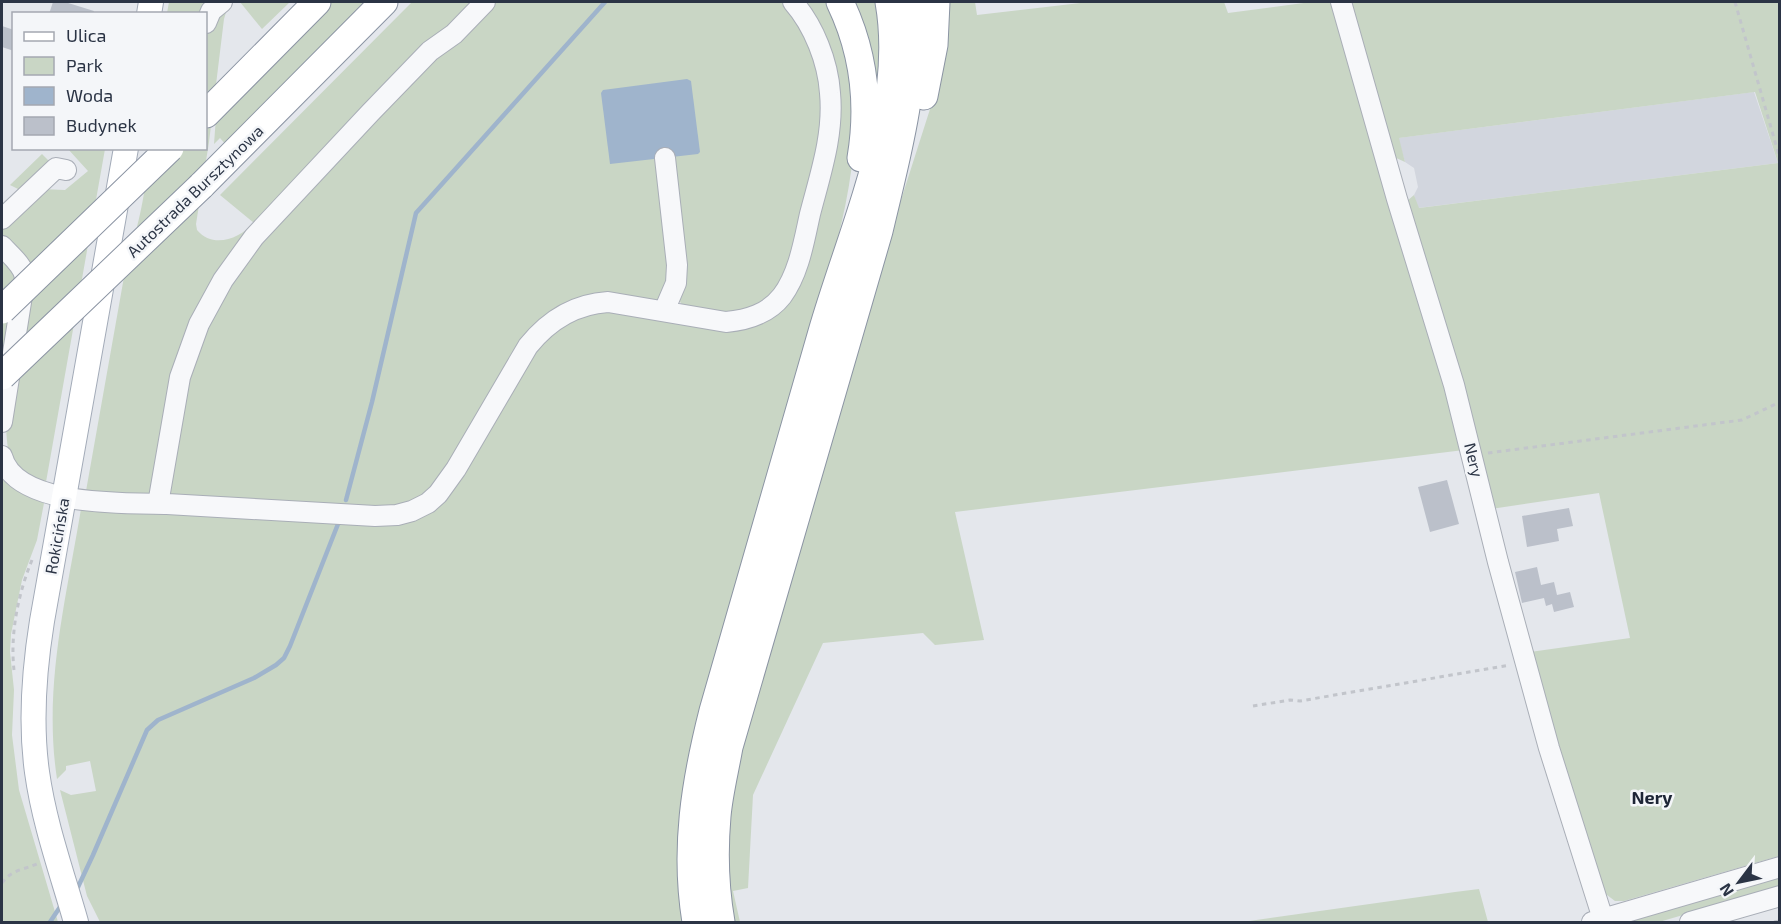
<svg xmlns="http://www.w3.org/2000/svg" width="1781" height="924" viewBox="0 0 1781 924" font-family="'Exo 2',sans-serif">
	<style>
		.built { fill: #d2d6de }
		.green { fill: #c9d6c5 }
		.water { fill: #9fb4cc }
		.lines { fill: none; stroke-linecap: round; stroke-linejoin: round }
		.stream { stroke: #9fb4cc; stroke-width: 4.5 }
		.building { fill: #bbc0ca }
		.minor-casing { stroke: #a9aeb7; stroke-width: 22 }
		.major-casing { stroke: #a3abb8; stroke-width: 26 }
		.highway-casing { stroke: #8b94a3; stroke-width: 29 }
		.path { stroke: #c2c5cb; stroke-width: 3; stroke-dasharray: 4.5 4.5; stroke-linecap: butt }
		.minor { stroke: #f7f8fa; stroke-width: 20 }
		.major { stroke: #fff; stroke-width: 24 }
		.highway { stroke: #fff; stroke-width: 27 }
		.highway-bridge-casing { stroke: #8b94a3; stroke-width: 29; stroke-linecap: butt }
		.highway-bridge { stroke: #fff; stroke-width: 27 }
		.labels { text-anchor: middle; stroke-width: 5; stroke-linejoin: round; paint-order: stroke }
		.street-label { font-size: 16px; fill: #2b3445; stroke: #f4f6f9 }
		.neighbourhood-label { font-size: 18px; font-weight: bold; fill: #1d2536; stroke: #f4f6f9 }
	</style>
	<rect width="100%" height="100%" fill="#e4e7ec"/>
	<path class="built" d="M 1754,92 L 1778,163 L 1418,208 L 1414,195 L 1418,187 L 1414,168 L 1405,162 L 1398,138 Z"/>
	<path class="green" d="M 169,2 L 233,2 L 227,9 L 224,19 L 209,142 L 196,224 L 197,230 C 213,249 239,239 254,223 L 220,195 L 412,2 L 830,2 C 883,113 840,233 808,344 C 783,431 758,518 733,605 C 702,715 669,806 685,922 L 100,922 L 87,896 L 60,790 L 71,795 L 96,791 L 90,761 L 66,766 L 66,770 L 57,779 C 43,687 66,600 81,509 L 95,508 L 147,512 L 163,508 L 378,521 C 408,520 424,516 446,494 L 533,349 L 556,325 L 575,314 L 599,306 L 633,312 L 684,324 L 689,309 L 683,306 L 678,299 L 681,278 L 679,240 L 669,241 C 671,261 676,287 658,301 L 627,296 L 590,298 L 574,303 L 541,324 L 518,353 L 453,466 C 424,505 412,510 364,510 L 171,499 L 166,493 L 164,482 C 170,449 174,415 183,383 C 199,320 233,269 275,221 L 269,216 C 229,262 195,309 178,369 C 168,404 163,441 157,477 C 155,483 154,491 149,495 C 140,501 96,495 86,491 L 127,260 C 138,229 149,182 147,149 L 206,148 L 206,14 L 167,13 Z
		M 240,2 L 290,2 L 262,29 Z
		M 330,2 L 370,2 L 227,146 L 220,138 L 214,144 L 216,117 Z
		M 850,2 L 880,2 L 881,13 L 878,101 Z
		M 947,2 L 975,2 L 977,15 L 1089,2 L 1224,2 L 1228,13 L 1311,2 L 1333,2 L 1464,450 L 955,512 L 984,640 L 935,645 L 923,633 L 823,643 L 753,795 L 748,888 L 733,891 L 740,922 L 731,922 L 727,831 L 736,765 L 877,275 L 931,106 Z
		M 1348,2 L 1779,2 L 1779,856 L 1624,901 L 1615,901 L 1603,892 L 1530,652 L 1630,638 L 1599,493 L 1491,509 L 1407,201 L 1414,195 L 1419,208 L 1778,163 L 1755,92 L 1399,138 L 1405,162 L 1394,157 Z
		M 68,149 L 105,149 L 46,482 C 32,482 17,471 11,458 C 7,450 7,438 6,429 L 29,263 L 2,235 L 2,225 L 40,189 L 65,190 L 88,171 Z
		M 42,154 L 48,160 L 48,164 L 20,190 L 10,185 Z
		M 2,261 L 19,280 L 2,388 Z
		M 2,475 L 14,488 L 44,503 L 37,540 L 22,580 L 11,634 L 10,652 L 14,690 L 12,735 L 19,790 L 58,922 L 2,922 Z
		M 1779,875 L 1779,887 L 1659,922 L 1621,922 Z
		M 1479,889 L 1488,922 L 1242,922 L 1455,892 Z"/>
	<path class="water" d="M 687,79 L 691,81 L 700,152 L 698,154 L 610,164 L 601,93 L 603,90 Z"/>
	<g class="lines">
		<path class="stream" d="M 346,500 L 372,402 L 416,213 L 605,2
			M 74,891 L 78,887 L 93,855 L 147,730 L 158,720 L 254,678 L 276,665 L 284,658 L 290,646 L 338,524
			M 50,922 L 62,904"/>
	</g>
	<path class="building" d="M 53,2 L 65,2 L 94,11 L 93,14 L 49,14 Z
		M 2,26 L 14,30 L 14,51 L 2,47 Z
		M 1447,480 L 1459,524 L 1430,532 L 1418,487 Z
		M 1569,508 L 1573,526 L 1557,529 L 1559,541 L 1527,547 L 1522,516 Z
		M 1537,567 L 1541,585 L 1554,582 L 1557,595 L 1570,592 L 1574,607 L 1554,612 L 1552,604 L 1546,606 L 1544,598 L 1522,603 L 1515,572 Z"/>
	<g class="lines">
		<defs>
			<path id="minor" d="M 1341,2 L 1397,199 L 1454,385 L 1498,562 L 1549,748 L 1603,919
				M 206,23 L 211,11 L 222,2
				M 2,219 L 56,168 L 66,170
				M 2,246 C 10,255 23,265 25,277 L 2,422
				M 664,311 L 676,283 L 677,265 L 665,158
				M 2,456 C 15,507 124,503 167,504 L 375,516 L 397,515 L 412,511 L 428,503 L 438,494 L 456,469 L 528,346 C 549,320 575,304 608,302 L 726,322 C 748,320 768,314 782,296 C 799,273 804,241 810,214 C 820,175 834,135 830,93 C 828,62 814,26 793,2
				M 158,504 L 180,377 L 199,324 L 223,280 L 254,237 L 370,113 L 430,51 L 454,34 L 485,2
				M 1592,922 L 1780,867
				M 1690,922 L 1780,896"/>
			<path id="major" d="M 149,14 L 151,2
				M 76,922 C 62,873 44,823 37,772 C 30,722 34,671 42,621 L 126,148"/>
			<path id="highway" d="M 840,2 C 864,52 870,104 861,158
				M 924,96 L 934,45 L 936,2
				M 206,114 L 317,2
				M 201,186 L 384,2
				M 696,922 C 684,849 695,782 713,711 C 750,585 785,458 822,332 C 852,228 908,111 889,2
				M 721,922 C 715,888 714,851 717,816 C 719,793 725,770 729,747 L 879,231 C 897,153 919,82 909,2"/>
		</defs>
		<use href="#minor" class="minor-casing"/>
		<use href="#major" class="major-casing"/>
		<use href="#highway" class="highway-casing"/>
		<path class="path" d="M 1735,2 L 1780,159
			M 1488,453 L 1742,420 L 1780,402
			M 14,670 C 10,634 18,594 32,560
			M 1253,706 L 1290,700 L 1300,701 L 1510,665
			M 2,883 C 12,869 24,870 39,863
			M 1774,922 L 1780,921"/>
		<use href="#minor" class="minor"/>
		<use href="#major" class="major"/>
		<use href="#highway" class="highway"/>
		<defs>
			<path id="highway-bridge" d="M 2,310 L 170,148
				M 2,376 L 201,186"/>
		</defs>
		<use href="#highway-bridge" class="highway-bridge-casing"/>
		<use href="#highway-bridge" class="highway-bridge"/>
	</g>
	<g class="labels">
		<g class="street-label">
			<text transform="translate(195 191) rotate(-44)" y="6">Autostrada Bursztynowa</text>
			<text transform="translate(1474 460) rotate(76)" y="6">Nery</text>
			<text transform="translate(57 536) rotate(-80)" y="6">Rokicińska</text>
		</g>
		<g class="neighbourhood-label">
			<text x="1652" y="804">Nery</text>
		</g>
	</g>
	<rect width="1781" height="924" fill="none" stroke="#2b3445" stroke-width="6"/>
	<rect x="12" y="12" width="195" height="138" fill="#f4f6f9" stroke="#a4a8b1" stroke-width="1.5"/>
	<rect x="24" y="32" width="30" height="9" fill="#ffffff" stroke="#a4a8b1" stroke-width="1.5"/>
	<text x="66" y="42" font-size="18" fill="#2b3445">Ulica</text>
	<rect x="24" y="57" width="30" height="18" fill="#c9d6c5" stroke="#a4a8b1" stroke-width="1.5"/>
	<text x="66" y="72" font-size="18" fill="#2b3445">Park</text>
	<rect x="24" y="87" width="30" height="18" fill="#9fb4cc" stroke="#a4a8b1" stroke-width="1.5"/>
	<text x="66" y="102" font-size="18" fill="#2b3445">Woda</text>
	<rect x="24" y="117" width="30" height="18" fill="#bbc0ca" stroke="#a4a8b1" stroke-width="1.5"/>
	<text x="66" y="132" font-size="18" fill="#2b3445">Budynek</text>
	<g transform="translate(1739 882) rotate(238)" stroke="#f4f6f9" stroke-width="4.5" paint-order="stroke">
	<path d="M0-4.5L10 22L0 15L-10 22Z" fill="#2b3445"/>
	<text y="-9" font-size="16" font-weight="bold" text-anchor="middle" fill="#2b3445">N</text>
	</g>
</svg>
